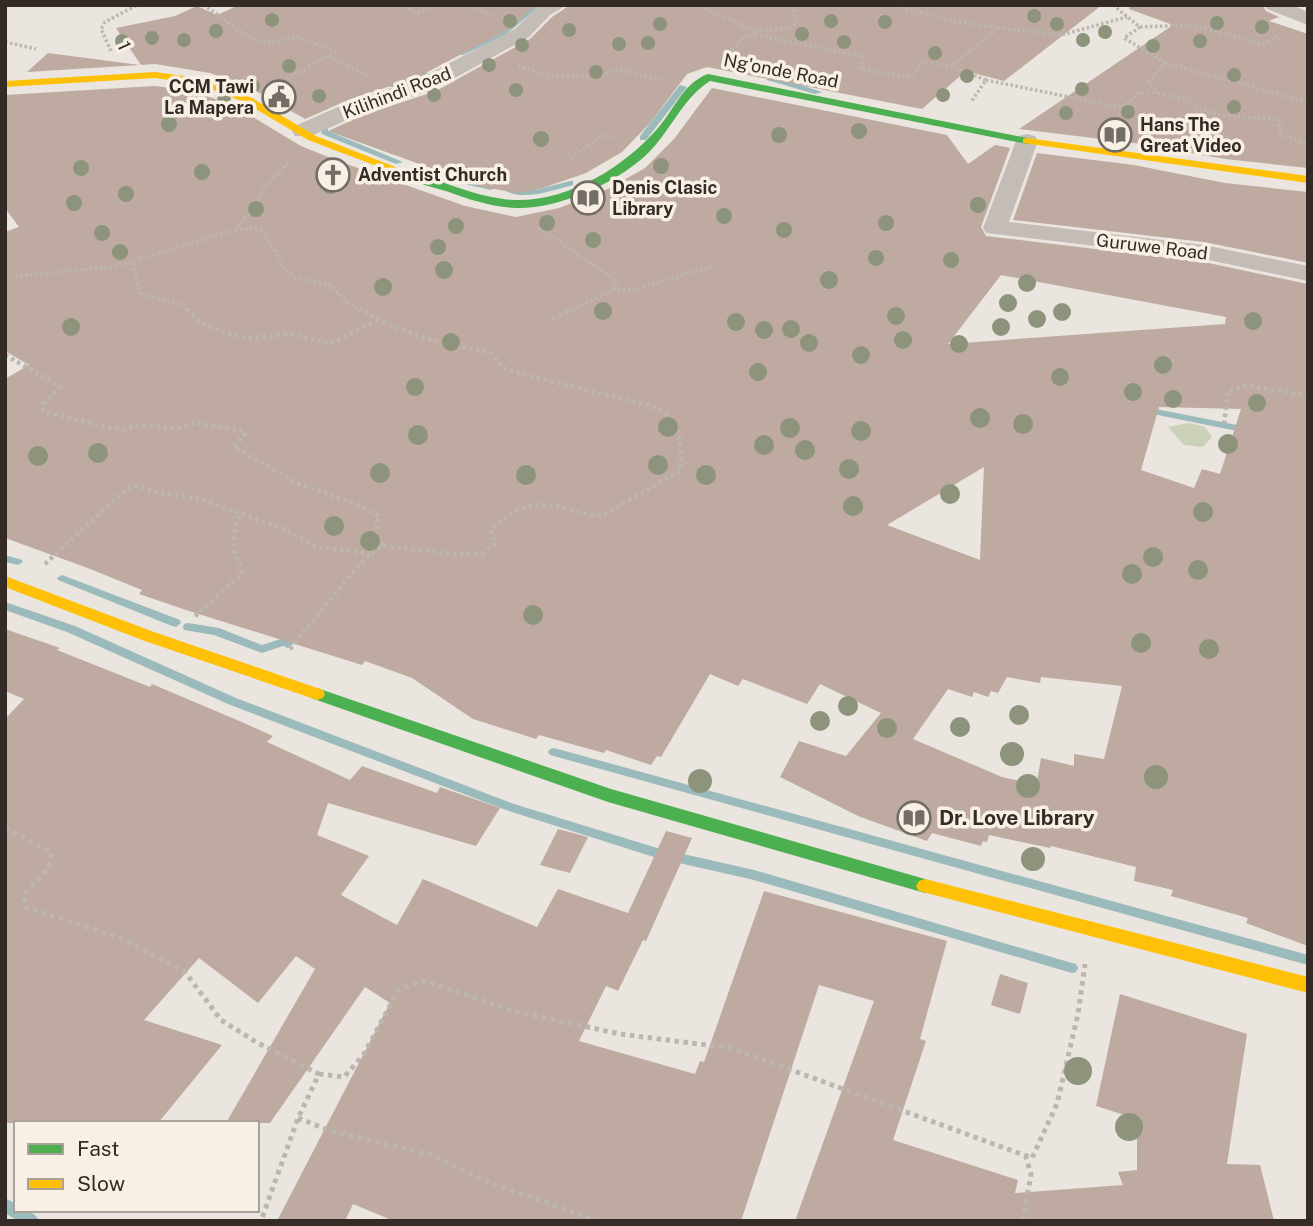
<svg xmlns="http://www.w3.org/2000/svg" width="1313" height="1226" viewBox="0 0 1313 1226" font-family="'Public Sans',sans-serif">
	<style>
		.green { fill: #cbd0b8 }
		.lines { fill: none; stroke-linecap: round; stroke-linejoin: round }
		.stream { fill: #9ababb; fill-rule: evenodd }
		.building { fill: #beaaa0; fill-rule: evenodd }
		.path-far2 { stroke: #bcb6b0; stroke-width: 3.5; stroke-dasharray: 2.5 2.5; stroke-linecap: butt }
		.path-far1 { stroke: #bcb6b0; stroke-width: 4.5; stroke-dasharray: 3.5 3.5; stroke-linecap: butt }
		.path { stroke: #bcb6b0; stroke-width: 5; stroke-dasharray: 4.5 4.5; stroke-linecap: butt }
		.street { fill: #c4bdb7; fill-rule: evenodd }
		.fast { fill: #4caf50; fill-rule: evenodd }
		.slow { fill: #ffc107; fill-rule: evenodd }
		.tree { fill: #8e947c }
		.labels { text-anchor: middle; stroke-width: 7; stroke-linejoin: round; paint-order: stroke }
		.far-street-label { font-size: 18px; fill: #342b26; stroke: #f8f0e4 }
		.far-poi-label { font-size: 18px; font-weight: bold; fill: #342b26; stroke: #f8f0e4; text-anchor: start }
		.poi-label { font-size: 21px; font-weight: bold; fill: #342b26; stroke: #f8f0e4; text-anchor: start }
	</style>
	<rect width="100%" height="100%" fill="#eae5de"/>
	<path class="green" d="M 1189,423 L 1205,427 L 1212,437 L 1203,447 L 1184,445 L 1168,427 Z"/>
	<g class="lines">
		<path class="stream" d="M 534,5 L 541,5 L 504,36 L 463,55 L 457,54 L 500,34 Z
			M 421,71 L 428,73 C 415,82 399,91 384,85 L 388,83 L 400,83 Z
			M 767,76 L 773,76 L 822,92 L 815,94 L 767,80 Z
			M 680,85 L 687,87 L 646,140 L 640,140 L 640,136 Z
			M 328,118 L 335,120 L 328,127 L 328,131 L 403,162 L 396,164 L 322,134 L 320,127 Z
			M 428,171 L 434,171 L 460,180 L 456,182 L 453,182 L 428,175 Z
			M 461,180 L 491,186 L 495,188 L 491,190 L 464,184 L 460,182 Z
			M 570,181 L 573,181 L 573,185 C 553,190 526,201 506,191 L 510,189 L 536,190 Z
			M 1146,407 L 1247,427 L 1252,430 L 1247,433 L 1143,412 L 1141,410 L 1143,408 Z
			M 5,555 L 22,560 L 23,562 L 18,565 L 5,562 Z
			M 62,575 L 180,620 L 181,623 L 176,627 L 172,626 L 58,580 L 57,578 Z
			M 5,602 L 75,626 L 236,698 L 514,804 L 657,848 L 754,870 L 1072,963 L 1076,964 L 1078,968 L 1076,972 L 1072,973 L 754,880 L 657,858 L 506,810 L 228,704 L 67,632 L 5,610 Z
			M 188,623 L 219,628 L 262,645 L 284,638 L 292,641 L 293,644 L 288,648 L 283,646 L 262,653 L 214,635 L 184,630 L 183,627 L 184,624 Z
			M 554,748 L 1308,955 L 1308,965 L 550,755 L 548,752 L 550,749 Z
			M 5,1198 L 16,1204 L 16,1210 C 25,1210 35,1211 39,1221 L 18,1221 L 5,1213 Z"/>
	</g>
	<path class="building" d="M 239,5 L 535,5 L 513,27 L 418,77 L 348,100 L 305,119 L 258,92 L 210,73 L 155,64 L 141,65 L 116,28 L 175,16 L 197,6 L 217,15 Z
		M 570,5 L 1102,5 L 1004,81 L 966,71 L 922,109 L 707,67 L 687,74 L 650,123 L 622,152 L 586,173 L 540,189 L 517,193 L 483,187 L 328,131 L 366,114 L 436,91 L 530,39 L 552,17 Z
		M 1130,5 L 1262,5 L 1266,11 L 1279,17 L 1269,21 L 1308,34 L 1308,168 L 1225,159 L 1134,143 L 1019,129 L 1173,25 L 1129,9 Z
		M 48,53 L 140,65 L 27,72 Z
		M 155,86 L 194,91 L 238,108 L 301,146 L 338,161 L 465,206 L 516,217 L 559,208 L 608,189 L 645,168 L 674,139 L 712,88 L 947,135 L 968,164 L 995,145 L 1010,148 L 981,227 L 986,236 L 1204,262 L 1308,284 L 1308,946 L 1246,923 L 1248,918 L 1171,896 L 1173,890 L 1134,881 L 1136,867 L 1051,846 L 1050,848 L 989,835 L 987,842 L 983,841 L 981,846 L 932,833 L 927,841 L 858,816 L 780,777 L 799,741 L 846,756 L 881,713 L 820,684 L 807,704 L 743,679 L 738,686 L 710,674 L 661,757 L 657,756 L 651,765 L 606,750 L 604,753 L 539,735 L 536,739 L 473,719 L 412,678 L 365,661 L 362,665 L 186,610 L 139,594 L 142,590 L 85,567 L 5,538 L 5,379 L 29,365 L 5,351 L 5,232 L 19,227 L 5,208 L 5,95 ZM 1001,275 L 1226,317 L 1225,324 L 948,344 ZM 1159,407 L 1241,409 L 1220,474 L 1202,469 L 1194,488 L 1141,470 ZM 984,467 L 980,560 L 887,525 ZM 1007,677 L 1040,683 L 1041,677 L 1122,686 L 1104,759 L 1074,754 L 1074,766 L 1041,758 L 1037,782 L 1033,781 L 1033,784 L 1002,777 L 913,739 L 948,689 L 972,697 L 974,692 L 988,697 L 991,691 L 998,693 Z
		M 1037,153 L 1134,165 L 1225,183 L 1308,192 L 1308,263 L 1204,242 L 1013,220 Z
		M 5,629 L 60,648 L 57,650 L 150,687 L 152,684 L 244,723 L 273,736 L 267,742 L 350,780 L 362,766 L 437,793 L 440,787 L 500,808 L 476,846 L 328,803 L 317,835 L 369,856 L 341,895 L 397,925 L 423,879 L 537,927 L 558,889 L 628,913 L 666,831 L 692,838 L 646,941 L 643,940 L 618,991 L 606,986 L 579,1041 L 695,1074 L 700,1061 L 704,1062 L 764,891 L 947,941 L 920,1039 L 926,1041 L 893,1140 L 1018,1180 L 1015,1193 L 1123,1185 L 1118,1172 L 1137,1170 L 1137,1119 L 1096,1106 L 1120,994 L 1247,1034 L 1227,1164 L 1260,1165 L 1274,1221 L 795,1221 L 874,1001 L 819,985 L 741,1221 L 394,1221 L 353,1204 L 345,1221 L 277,1221 L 390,1003 L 365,987 L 270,1123 L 226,1123 L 315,969 L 296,956 L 258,1003 L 199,958 L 144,1020 L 222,1045 L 158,1123 L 5,1123 L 5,719 L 24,699 L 5,691 Z
		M 558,829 L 588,837 L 570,873 L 540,865 Z
		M 1000,974 L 1028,983 L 1020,1014 L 991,1005 Z"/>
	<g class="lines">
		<path class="path-far2" d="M 203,5 C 237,25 253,54 296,36 L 335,51 L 277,85
			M 399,5 L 418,13 L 436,5
			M 467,5 L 495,17
			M 696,5 L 755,31 L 755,35 L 744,37 L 729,54
			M 891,5 L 955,21 L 998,28 L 951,66 L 986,80 L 971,102
			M 1140,27 L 1189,25 L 1264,44 L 1280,35
			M 998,28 L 1061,35 L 1127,17
			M 755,31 L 792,28 L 796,23 L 793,5
			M 755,35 L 863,56 L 861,69 L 901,76 L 913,75 L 923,62 L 951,66
			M 5,42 L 36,49
			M 111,51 L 101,29 L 105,22 L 137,5
			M 329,57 L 368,76
			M 1165,63 L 1308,102
			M 518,66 L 547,75 L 598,77 L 619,69 L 662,80
			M 986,80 L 1123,108 L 1138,93 L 1158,93 L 1149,81 L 1165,63 L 1124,38 L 1140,27 L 1113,5
			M 1158,93 L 1190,101 L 1194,106 L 1220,115 L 1279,120 L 1281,135 L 1308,144
			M 571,158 L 601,136 L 614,137
			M 539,228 L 611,277 L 616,285 L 613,290 L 568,311
			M 235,230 L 256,228 L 263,231 L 284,268 L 294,277 L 330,285 L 348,303 L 362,311
			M 133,263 L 141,295 L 183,305 L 188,311
			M 15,276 L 113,267 L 235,230 L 258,202 L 264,188 L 292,159
			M 613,290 L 633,290 L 713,266"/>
		<path class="path-far1" d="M 187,309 L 199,322 L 226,333 L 249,338 L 291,334 L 330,344 L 378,320
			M 552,319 L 571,309
			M 5,355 L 60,386 L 44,404 L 43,410 L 47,412 L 110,428 L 125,429 L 137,425 L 178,428 L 196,423 L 244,431 L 245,434 L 234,447 L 297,483 L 353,503 L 379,516 L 374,537 L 383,546
			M 1224,424 L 1228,391 L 1246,386 L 1308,395
			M 45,564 L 126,489 L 138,486 L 154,492 L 199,499 L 282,528 L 315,546 L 369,554
			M 195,616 L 239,576 L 242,569 C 230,548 232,533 241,512
			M 290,649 L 352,573 L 370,554 L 383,546 L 454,554 L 483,553 L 496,543 L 491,531 C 513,505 538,500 570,509 C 581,512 591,517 603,515 L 680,471 C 682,457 681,430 671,418 C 667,412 658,409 651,406 L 521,374 L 503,368 L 490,352 C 441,344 402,334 359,309"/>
		<path class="path" d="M 5,828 L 52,853 L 48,869 L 24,894 L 25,907 L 121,938 L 185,972 L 221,1020 L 256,1042 L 319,1074 L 298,1118 L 261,1221
			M 319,1074 L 344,1077 L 364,1054 L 399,989 L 425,981 L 514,1011 L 620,1034 L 731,1048 L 1032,1158 L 1057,1104 L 1078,1014 L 1085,964
			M 298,1118 L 328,1130 L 431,1155 L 490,1183 L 599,1221
			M 1023,1221 L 1031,1174 L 1026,1157"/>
		<path class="street" d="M 539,5 L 567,5 L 550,15 L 529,37 L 435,89 L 365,112 L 311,136 L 295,136 L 292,131 L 295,126 L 349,102 L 419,79 L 515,29 Z
			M 1264,5 L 1292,5 L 1308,12 L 1308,25 L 1267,9 Z
			M 1027,134 L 1035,136 L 1038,141 L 1009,222 L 1204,245 L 1308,266 L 1308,281 L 1204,259 L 986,233 L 983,228 L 1016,141 L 1019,136 Z"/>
		<path class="fast" d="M 708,74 L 1027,138 L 1033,141 L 1027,144 L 710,81 C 682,98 669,135 644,157 C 612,185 558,209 516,208 C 493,207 470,200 449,192 C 436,188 419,185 409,177 L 415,174 C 444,181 472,195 503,199 C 559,207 622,170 658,128 C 674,110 684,82 708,74 Z
			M 317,688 L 611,789 L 925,879 L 931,881 L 934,886 L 931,891 L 925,893 L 608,802 L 311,698 L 309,694 L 311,690 Z"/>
		<path class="slow" d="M 155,72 L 204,79 L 252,98 L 316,136 L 421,177 L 415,180 L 411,179 L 308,140 L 244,102 L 198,84 L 155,78 L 5,87 L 5,81 Z
			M 1027,138 L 1308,176 L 1308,183 L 1023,143 L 1023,139 Z
			M 5,576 L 154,632 L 323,690 L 325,694 L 323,698 L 317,700 L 142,640 L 5,587 Z
			M 925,879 L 1308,977 L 1308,993 L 919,891 L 916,886 L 919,881 Z"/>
	</g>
	<g class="tree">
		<circle cx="1034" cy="16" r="7"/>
		<circle cx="272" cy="20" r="7"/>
		<circle cx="510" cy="21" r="7"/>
		<circle cx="831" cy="21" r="7"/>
		<circle cx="885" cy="22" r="7"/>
		<circle cx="1217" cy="23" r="7"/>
		<circle cx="660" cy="24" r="7"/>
		<circle cx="1057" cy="24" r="7"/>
		<circle cx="1262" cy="27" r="7"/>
		<circle cx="569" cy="30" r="7"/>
		<circle cx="216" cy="31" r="7"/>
		<circle cx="1105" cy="32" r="7"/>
		<circle cx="802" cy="34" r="7"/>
		<circle cx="152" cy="38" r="7"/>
		<circle cx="184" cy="40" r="7"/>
		<circle cx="1083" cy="40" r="7"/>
		<circle cx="122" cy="41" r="7"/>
		<circle cx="1200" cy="41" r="7"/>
		<circle cx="844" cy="42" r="7"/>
		<circle cx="648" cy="43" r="7"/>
		<circle cx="619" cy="44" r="7"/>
		<circle cx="522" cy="45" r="7"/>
		<circle cx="1153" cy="46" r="7"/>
		<circle cx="935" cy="53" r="7"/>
		<circle cx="489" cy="65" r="7"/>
		<circle cx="289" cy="66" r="7"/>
		<circle cx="596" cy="72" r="7"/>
		<circle cx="1234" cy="75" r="7"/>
		<circle cx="967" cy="76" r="7"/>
		<circle cx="253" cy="86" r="7"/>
		<circle cx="1082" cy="89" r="7"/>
		<circle cx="516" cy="90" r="7"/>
		<circle cx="278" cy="94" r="7"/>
		<circle cx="434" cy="95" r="7"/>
		<circle cx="943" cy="95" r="7"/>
		<circle cx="319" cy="96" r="7"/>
		<circle cx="224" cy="100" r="7"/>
		<circle cx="1234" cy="107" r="7"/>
		<circle cx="1128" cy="112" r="7"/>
		<circle cx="1066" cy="113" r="7"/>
		<circle cx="169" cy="124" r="8"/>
		<circle cx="859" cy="131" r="8"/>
		<circle cx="779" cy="135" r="8"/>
		<circle cx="541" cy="139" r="8"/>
		<circle cx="661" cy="166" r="8"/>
		<circle cx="81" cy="168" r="8"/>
		<circle cx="202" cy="172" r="8"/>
		<circle cx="330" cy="186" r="8"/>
		<circle cx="126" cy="194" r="8"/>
		<circle cx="74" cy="203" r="8"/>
		<circle cx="978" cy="205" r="8"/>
		<circle cx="256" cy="209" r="8"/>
		<circle cx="724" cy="216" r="8"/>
		<circle cx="547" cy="223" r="8"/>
		<circle cx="886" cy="223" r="8"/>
		<circle cx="456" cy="226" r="8"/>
		<circle cx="784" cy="230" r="8"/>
		<circle cx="102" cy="233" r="8"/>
		<circle cx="593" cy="240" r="8"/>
		<circle cx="438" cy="247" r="8"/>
		<circle cx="120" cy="252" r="8"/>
		<circle cx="876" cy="258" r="8"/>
		<circle cx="951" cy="260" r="8"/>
		<circle cx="444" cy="270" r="9"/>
		<circle cx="829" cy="280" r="9"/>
		<circle cx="1027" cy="283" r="9"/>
		<circle cx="383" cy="287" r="9"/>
		<circle cx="1008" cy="303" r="9"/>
		<circle cx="603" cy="311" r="9"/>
		<circle cx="1062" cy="312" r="9"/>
		<circle cx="896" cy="316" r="9"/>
		<circle cx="1037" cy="319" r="9"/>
		<circle cx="1253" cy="321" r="9"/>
		<circle cx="736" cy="322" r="9"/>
		<circle cx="71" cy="327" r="9"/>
		<circle cx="1001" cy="327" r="9"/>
		<circle cx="791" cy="329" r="9"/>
		<circle cx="764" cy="330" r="9"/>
		<circle cx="903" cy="340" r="9"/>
		<circle cx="451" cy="342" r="9"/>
		<circle cx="809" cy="343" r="9"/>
		<circle cx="959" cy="344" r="9"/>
		<circle cx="861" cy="355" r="9"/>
		<circle cx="1163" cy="365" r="9"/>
		<circle cx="758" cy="372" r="9"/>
		<circle cx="1060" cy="377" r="9"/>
		<circle cx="415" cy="387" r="9"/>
		<circle cx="1133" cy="392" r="9"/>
		<circle cx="1173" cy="399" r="9"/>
		<circle cx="1257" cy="403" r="9"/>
		<circle cx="980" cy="418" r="10"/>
		<circle cx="1023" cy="424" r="10"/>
		<circle cx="668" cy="427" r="10"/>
		<circle cx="790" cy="428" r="10"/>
		<circle cx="861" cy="431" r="10"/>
		<circle cx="418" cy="435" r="10"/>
		<circle cx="1228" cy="444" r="10"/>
		<circle cx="764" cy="445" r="10"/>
		<circle cx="805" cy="450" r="10"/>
		<circle cx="98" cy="453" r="10"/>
		<circle cx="38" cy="456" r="10"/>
		<circle cx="658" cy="465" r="10"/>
		<circle cx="849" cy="469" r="10"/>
		<circle cx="380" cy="473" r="10"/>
		<circle cx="526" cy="475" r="10"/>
		<circle cx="706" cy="475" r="10"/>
		<circle cx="950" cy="494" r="10"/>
		<circle cx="853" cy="506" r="10"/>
		<circle cx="1203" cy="512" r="10"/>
		<circle cx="334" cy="526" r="10"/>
		<circle cx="370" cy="541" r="10"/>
		<circle cx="1153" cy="557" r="10"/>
		<circle cx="1198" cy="570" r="10"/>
		<circle cx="1132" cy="574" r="10"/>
		<circle cx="533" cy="615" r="10"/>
		<circle cx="1141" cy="643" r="10"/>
		<circle cx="1209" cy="649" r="10"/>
		<circle cx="848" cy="706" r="10"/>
		<circle cx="1019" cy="715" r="10"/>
		<circle cx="820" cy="721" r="10"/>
		<circle cx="960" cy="727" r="10"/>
		<circle cx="887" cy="728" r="10"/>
		<circle cx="1012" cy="754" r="12"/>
		<circle cx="1156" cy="777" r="12"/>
		<circle cx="700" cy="781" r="12"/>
		<circle cx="1028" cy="786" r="12"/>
		<circle cx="1033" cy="859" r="12"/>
		<circle cx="1078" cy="1071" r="14"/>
		<circle cx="1129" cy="1127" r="14"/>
	</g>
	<defs>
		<symbol id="civic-ring" viewBox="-11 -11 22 22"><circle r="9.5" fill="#f8f0e4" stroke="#746c66" stroke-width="1.5"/><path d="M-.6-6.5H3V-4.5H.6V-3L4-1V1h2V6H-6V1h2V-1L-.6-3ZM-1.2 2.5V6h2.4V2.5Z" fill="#746c66"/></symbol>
		<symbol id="library-ring" viewBox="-11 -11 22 22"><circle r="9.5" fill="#f8f0e4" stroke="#746c66" stroke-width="1.5"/><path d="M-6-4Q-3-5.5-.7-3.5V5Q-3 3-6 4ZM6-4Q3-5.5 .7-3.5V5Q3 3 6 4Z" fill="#746c66"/></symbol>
		<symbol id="church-ring" viewBox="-11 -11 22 22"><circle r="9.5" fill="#f8f0e4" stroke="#746c66" stroke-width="1.5"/><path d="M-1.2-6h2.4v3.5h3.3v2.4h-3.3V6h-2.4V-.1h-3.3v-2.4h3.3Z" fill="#746c66"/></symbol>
	</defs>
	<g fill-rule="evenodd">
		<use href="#civic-ring" x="260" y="78" width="38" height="38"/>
		<use href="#library-ring" x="1096" y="116" width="38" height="38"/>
		<use href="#church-ring" x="314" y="156" width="38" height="38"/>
		<use href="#library-ring" x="569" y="179" width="38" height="38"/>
		<use href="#library-ring" x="895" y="799" width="38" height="38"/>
	</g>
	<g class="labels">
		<g class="far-street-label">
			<text transform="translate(124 46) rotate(66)" y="6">1</text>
			<text transform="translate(781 71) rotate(11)" y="6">Ng'onde Road</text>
			<text transform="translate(397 93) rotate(-21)" y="6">Kilihindi Road</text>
			<text transform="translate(1152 247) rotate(7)" y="6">Guruwe Road</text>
		</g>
		<g class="far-poi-label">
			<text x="254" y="93" text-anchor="end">CCM Tawi<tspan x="254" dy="21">La Mapera</tspan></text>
			<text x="1140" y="131">Hans The<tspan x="1140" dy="21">Great Video</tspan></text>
			<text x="358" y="181">Adventist Church</text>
			<text x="612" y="194">Denis Clasic<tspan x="612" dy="21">Library</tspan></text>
		</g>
		<g class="poi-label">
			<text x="939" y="825">Dr. Love Library</text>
		</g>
	</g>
	<rect width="1313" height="1226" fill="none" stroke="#342b26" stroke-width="14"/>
	<rect x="14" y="1121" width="245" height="91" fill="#f8f0e4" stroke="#aaa198" stroke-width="2"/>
	<rect x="28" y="1144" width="35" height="10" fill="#4caf50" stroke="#aaa198" stroke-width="2"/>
	<text x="77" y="1156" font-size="21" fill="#342b26">Fast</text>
	<rect x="28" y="1179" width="35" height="10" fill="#ffc107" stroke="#aaa198" stroke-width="2"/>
	<text x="77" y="1191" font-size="21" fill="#342b26">Slow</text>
</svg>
